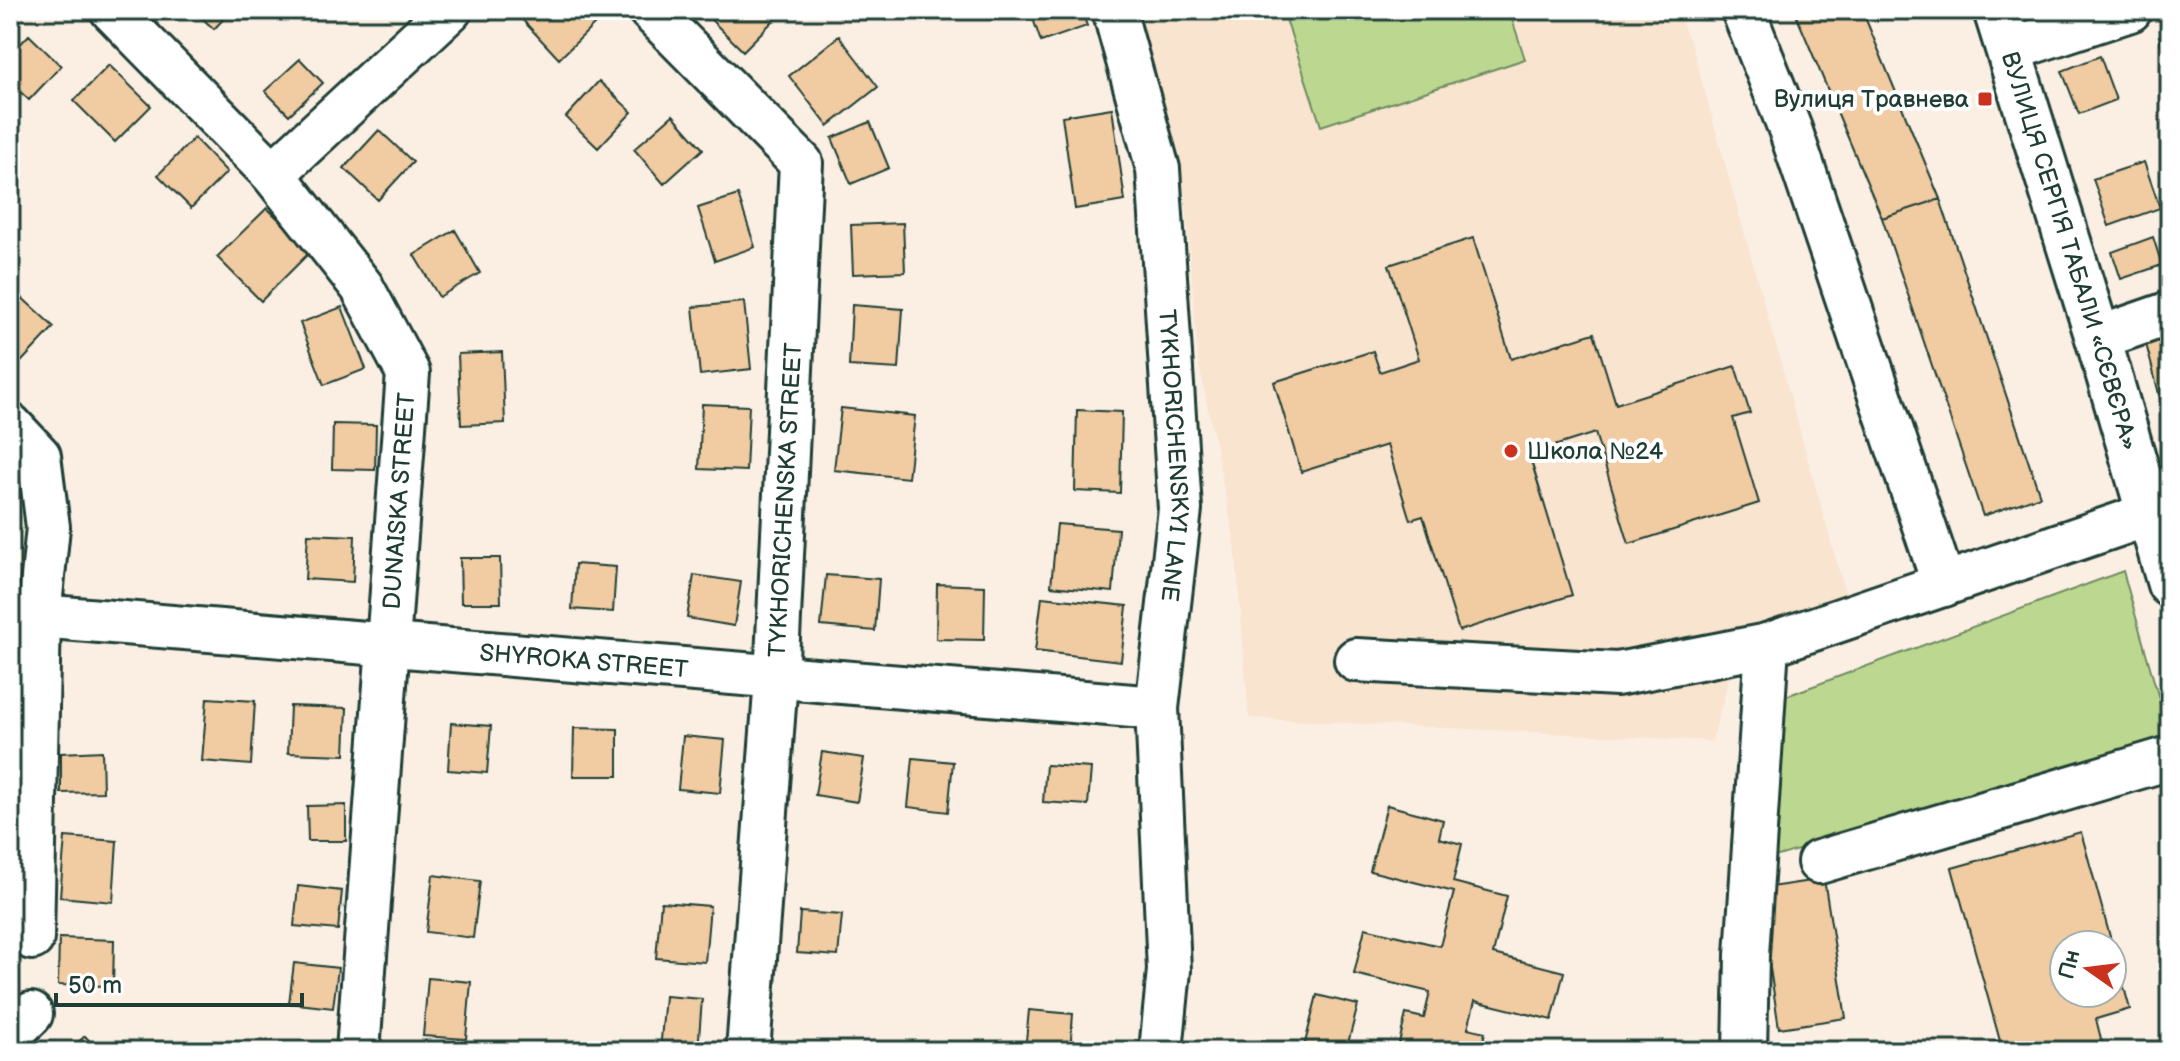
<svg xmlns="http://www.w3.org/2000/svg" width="2180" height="1061" viewBox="0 0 2180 1061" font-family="'Balsamiq Sans',sans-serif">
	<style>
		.built { fill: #f8e4cf }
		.green { fill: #bcd890; stroke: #6e8a62; stroke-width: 2 }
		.building { fill: #f1cba1; stroke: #1f3d34; stroke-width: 2; fill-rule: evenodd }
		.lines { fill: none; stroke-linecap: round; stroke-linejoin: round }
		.minor-casing { stroke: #1f3d34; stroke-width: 48 }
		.major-casing { stroke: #1f3d34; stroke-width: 50 }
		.minor { stroke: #fff; stroke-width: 42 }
		.major { stroke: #fff; stroke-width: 44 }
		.poi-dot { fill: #c8321e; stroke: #fff; stroke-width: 3 }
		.labels { text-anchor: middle; stroke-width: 8; stroke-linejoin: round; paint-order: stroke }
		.poi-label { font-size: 24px; fill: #1f3d34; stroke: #fff; text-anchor: end }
		.street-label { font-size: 24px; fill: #1f3d34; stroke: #fff }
	</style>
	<rect width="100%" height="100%" fill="#fbefe3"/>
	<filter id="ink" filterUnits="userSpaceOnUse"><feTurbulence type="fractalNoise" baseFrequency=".0125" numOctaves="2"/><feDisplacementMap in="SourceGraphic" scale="16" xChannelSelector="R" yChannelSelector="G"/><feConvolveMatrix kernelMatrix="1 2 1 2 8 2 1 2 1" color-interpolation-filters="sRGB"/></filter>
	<g filter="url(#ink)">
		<path class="built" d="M 1148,10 L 1676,10 L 1692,46 L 1850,610 L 1739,640 L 1712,741 L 1249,718 L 1235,543 L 1198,359 L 1185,191 L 1140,30 Z"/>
		<path class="green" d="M 1283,10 L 1509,10 L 1525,59 L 1321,126 Z
			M 2123,571 L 2170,738 L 1768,859 L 1781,698 Z"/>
		<path class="building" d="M 193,10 L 232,10 L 214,29 Z
			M 523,10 L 582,10 L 595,24 L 559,59 L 518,15 Z
			M 701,10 L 765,10 L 775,19 L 743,51 Z
			M 1030,10 L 1081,10 L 1087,26 L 1041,42 Z
			M 1794,10 L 1862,10 L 1940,199 L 1882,218 Z
			M 2170,33 L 2170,77 L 2159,36 Z
			M 29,35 L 61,66 L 29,100 L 10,82 L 10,55 Z
			M 839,36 L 878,87 L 828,126 L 789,76 Z
			M 2100,56 L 2116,100 L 2079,114 L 2062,71 Z
			M 300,59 L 323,83 L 289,115 L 265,91 Z
			M 109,65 L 151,106 L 115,142 L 74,101 Z
			M 599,81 L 632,112 L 598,148 L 566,117 Z
			M 1112,108 L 1125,201 L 1075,209 L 1062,116 Z
			M 673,115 L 703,149 L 664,184 L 634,149 Z
			M 870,122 L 889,168 L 851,184 L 832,138 Z
			M 379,130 L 413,162 L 378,200 L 344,168 Z
			M 194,138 L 227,172 L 191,208 L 158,175 Z
			M 2144,162 L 2160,208 L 2109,226 L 2093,179 Z
			M 738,195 L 755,247 L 715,261 L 698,208 Z
			M 1940,199 L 2040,496 L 1983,516 L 1882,218 Z
			M 267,208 L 311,251 L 261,301 L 217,257 Z
			M 903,223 L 905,272 L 853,274 L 851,225 Z
			M 455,230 L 480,273 L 439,297 L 414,255 Z
			M 2153,237 L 2162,265 L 2121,279 L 2112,252 Z
			M 1473,238 L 1511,359 L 1594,333 L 1616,404 L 1735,366 L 1750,413 L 1733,418 L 1759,503 L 1629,544 L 1595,433 L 1529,454 L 1572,595 L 1459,631 L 1423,516 L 1410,520 L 1387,445 L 1301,472 L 1274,382 L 1373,351 L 1380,372 L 1419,359 L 1389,265 Z
			M 19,295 L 54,327 L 21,362 L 10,352 L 10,305 Z
			M 744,302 L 751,369 L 700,375 L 693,307 Z
			M 852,305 L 903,309 L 899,369 L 849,366 Z
			M 342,307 L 366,369 L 324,385 L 300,323 Z
			M 2170,337 L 2170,407 L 2163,409 L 2146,344 Z
			M 502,352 L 505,423 L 461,425 L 458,354 Z
			M 702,404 L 749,406 L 746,471 L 699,469 Z
			M 841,408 L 915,416 L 908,478 L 834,470 Z
			M 1077,410 L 1122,412 L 1120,493 L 1075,491 Z
			M 333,424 L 376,425 L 375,470 L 332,469 Z
			M 10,518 L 15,518 L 10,570 Z
			M 1057,524 L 1118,529 L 1113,592 L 1051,586 Z
			M 308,534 L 355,536 L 353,582 L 305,579 Z
			M 460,558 L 500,558 L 501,603 L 461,603 Z
			M 575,564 L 616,567 L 613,612 L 572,609 Z
			M 694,575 L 741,582 L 734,626 L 687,618 Z
			M 826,575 L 879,579 L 875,631 L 821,626 Z
			M 937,584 L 985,586 L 984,640 L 936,639 Z
			M 1042,597 L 1127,606 L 1121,661 L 1035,651 Z
			M 207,698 L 255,701 L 251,765 L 202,761 Z
			M 290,706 L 347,708 L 345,755 L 288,753 Z
			M 451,723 L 491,726 L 487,773 L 448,770 Z
			M 574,728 L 618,729 L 618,776 L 573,776 Z
			M 683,736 L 725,740 L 720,793 L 678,789 Z
			M 102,751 L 103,792 L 61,793 L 61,753 Z
			M 822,752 L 864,758 L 857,802 L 815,795 Z
			M 913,758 L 953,762 L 948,812 L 908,807 Z
			M 1046,765 L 1091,768 L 1088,805 L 1043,802 Z
			M 346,805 L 346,841 L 308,841 L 307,806 Z
			M 1387,805 L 1443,820 L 1439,838 L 1462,844 L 1453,882 L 1507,896 L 1493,954 L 1564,972 L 1552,1020 L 1475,1001 L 1468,1028 L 1485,1032 L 1481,1051 L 1413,1051 L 1398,1047 L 1406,1014 L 1424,1018 L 1430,992 L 1354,974 L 1365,928 L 1440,946 L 1454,892 L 1370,871 Z
			M 2081,832 L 2130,1009 L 2096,1019 L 2104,1051 L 1988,1051 L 1986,1045 L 2000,1041 L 1952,868 ZM 2064,945 L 2112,945 L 2112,993 L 2064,993 Z
			M 65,837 L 117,841 L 113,902 L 60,897 Z
			M 433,875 L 480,881 L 473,938 L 426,932 Z
			M 1824,879 L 1846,1018 L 1779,1028 L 1758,889 Z
			M 298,886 L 342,891 L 338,930 L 294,926 Z
			M 661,902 L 710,906 L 705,962 L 656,958 Z
			M 800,912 L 842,915 L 838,956 L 797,953 Z
			M 59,938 L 114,940 L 113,986 L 58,985 Z
			M 294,963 L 338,968 L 333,1008 L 289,1003 Z
			M 428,978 L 471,982 L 466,1039 L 423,1036 Z
			M 1317,995 L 1358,1005 L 1346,1051 L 1303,1051 Z
			M 665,996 L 702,999 L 698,1051 L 660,1051 Z
			M 1029,1010 L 1073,1014 L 1070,1051 L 1025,1051 Z
			M 85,1036 L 99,1051 L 69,1051 Z"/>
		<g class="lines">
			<defs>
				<g id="minor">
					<path d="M 112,10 L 273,174 L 362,287 L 408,373 L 358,1051"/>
					<path d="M 650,10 L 801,163 L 776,679 L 748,1051"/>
					<path id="s1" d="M 1114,10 L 1158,169 L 1180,509 L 1157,708 L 1169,970 L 1161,1051"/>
					<path d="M 1743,10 L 1790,129 L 1944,585"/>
					<path d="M 2008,50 L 2130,10"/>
					<path d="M 273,174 L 450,10"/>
					<path d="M 2098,338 L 2170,313"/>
					<path d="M 10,425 L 39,456 L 48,527 L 39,616 L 32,938"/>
					<path id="s2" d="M 10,618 L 39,616 L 1157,708"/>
					<path d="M 1356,660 L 1617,674 L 1767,645 L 2150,514"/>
					<path d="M 1819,862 L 2170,758"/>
					<path d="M 10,1034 L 31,1014"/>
					<path d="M 1745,1051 L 1747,955 L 1767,645"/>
				</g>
				<g id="major">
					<path id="s3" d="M 1996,10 L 2098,338 L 2170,584"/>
				</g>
			</defs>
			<use href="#minor" class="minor-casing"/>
			<use href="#major" class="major-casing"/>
			<use href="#minor" class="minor"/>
			<use href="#major" class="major"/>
		</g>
	</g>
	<g class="poi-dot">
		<rect x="1977" y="91" width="16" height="16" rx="4"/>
		<circle cx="1511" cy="451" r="8"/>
	</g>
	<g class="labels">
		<g class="poi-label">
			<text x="1969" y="107">Вулиця Травнева</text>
			<text x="1527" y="459" text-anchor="start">Школа №24</text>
		</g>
		<g class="street-label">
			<text dy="8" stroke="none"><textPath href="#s3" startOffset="252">ВУЛИЦЯ СЕРГІЯ ТАБАЛИ «СЄВЄРА»</textPath></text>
			<text dy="8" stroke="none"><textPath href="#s1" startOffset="452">TYKHORICHENSKYI LANE</textPath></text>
			<text transform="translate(785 500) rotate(-87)" y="8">TYKHORICHENSKA STREET</text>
			<text transform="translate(399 501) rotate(-86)" y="8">DUNAISKA STREET</text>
			<text dy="8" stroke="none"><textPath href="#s2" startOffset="576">SHYROKA STREET</textPath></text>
		</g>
	</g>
	<rect width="2180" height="1061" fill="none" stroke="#fff" stroke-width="40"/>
	<rect x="20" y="20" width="2140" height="1021" fill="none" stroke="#1f3d34" stroke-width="3" filter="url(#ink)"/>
	<g transform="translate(2088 969) rotate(284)"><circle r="38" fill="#ffffff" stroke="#a5b1ae" stroke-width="2"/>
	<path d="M0-6L14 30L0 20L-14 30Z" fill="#c8321e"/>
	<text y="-12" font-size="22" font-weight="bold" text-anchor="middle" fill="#1f3d34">Пн</text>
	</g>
	<path d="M56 993v12h246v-12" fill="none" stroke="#1f3d34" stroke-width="4"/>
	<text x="68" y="993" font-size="24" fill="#1f3d34" stroke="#ffffff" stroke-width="6" paint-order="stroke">50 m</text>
</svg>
